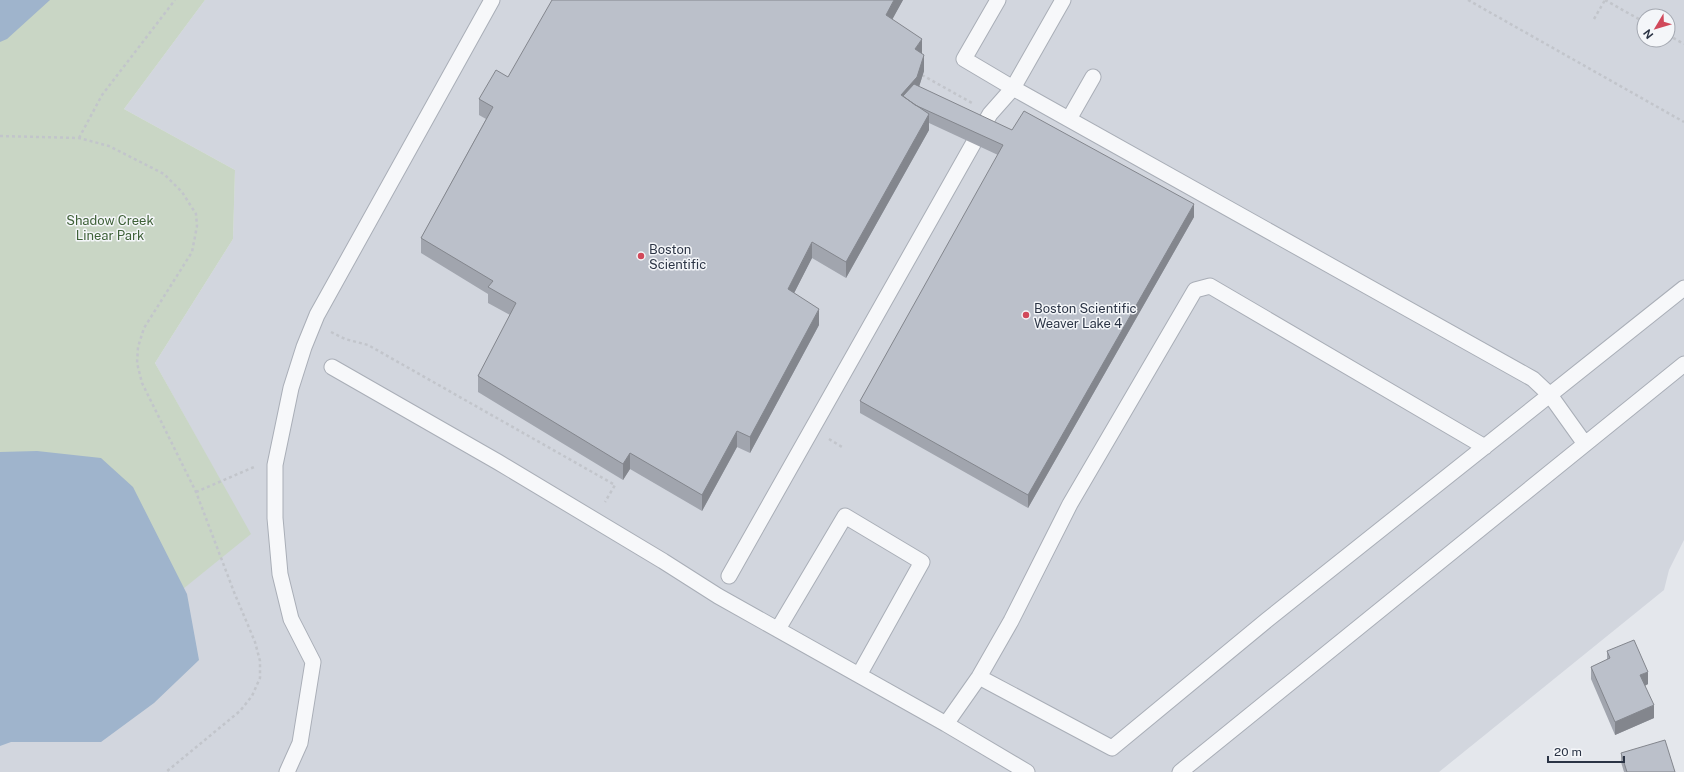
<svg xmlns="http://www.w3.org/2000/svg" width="1684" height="772" viewBox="0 0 1684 772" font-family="'Public Sans',sans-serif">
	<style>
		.built { fill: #d2d6de; fill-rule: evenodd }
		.green { fill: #c9d6c5 }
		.water { fill: #9fb4cc }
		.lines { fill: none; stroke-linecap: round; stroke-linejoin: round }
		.service-casing { stroke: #a9aeb7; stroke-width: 17 }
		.path { stroke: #c2c5cb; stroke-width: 2.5; stroke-dasharray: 3 3; stroke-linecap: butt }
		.service { stroke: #f7f8fa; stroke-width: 15 }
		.wall { fill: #a1a5ae }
		.shaded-wall { fill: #83868d }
		.building { fill: #bbc0ca; stroke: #83868d }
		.poi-dot { fill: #d1495b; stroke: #f4f6f9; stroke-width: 1.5 }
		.labels { text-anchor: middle; stroke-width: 3; stroke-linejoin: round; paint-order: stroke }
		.park-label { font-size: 13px; fill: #3f6138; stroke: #f4f6f9 }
		.poi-label { font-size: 13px; fill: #2b3445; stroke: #f4f6f9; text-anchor: start }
	</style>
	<rect width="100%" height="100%" fill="#e4e7ec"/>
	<path class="built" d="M 205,0 L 1684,0 L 1684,540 L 1669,570 L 1664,590 L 1439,772 L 0,772 L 0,737 L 250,534 L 155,363 L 233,239 L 235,170 L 124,109 ZM 1644,16 L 1668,16 L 1668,40 L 1644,40 Z"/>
	<path class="green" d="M 7,0 L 205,0 L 124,109 L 235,170 L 233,239 L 155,363 L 251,534 L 0,737 L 0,6 Z"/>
	<path class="water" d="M 0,0 L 50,0 L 7,39 L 0,42 Z
		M 37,451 L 101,458 L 133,487 L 187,594 L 199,660 L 154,703 L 101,742 L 11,742 L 0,746 L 0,452 Z"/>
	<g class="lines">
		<defs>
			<path id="service" d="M 998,0 L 964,59 L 1013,88 L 1533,379 L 1550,395 L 1585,444
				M 1069,119 L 1093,77
				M 332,367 L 498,462 L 663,561 L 718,596 L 946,724 L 1027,772
				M 729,576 L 990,114 L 1013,88 L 1063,0
				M 778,629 L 845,516 L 922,562 L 859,675
				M 979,677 L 1112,748 L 1267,620 L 1684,288
				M 946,724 L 979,677 L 1011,621 L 1070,504 L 1195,290 L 1210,286 L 1485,447
				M 287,772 L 300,743 L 313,662 L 291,619 L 280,574 L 275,518 L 275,465 L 291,388 L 304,347 L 317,315 L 492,0
				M 1180,772 L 1684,364"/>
		</defs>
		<use href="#service" class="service-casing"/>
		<path class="path" d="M 1468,0 L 1684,122
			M 1605,0 L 1644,22
			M 1594,19 L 1605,0
			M 1668,35 L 1684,44
			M 922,75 L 972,103
			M 0,136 L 79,138 L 109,146 L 164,174 L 182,192 L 196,214 L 197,226 L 192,252 L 144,328 L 138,347 L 137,363 L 142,383 L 196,492 L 234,592 L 255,642 L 260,661 L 260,678 L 252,696 L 240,711 L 166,772
			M 79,138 L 102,95 L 175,0
			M 331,332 L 345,339 L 368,345 L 615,485 L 605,502
			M 829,439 L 842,447
			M 196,492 L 254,467"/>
		<use href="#service" class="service"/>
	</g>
	<path class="wall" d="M 868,0 L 903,0 L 892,19 L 922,53 L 924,71 L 919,87 L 1194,217 L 1028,508 L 860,413 L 860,401 L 998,155 L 929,123 L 929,130 L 846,278 L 812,258 L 794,293 L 819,325 L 750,453 L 737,447 L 702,511 L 630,469 L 623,480 L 478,392 L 478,376 L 510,315 L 488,303 L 488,294 L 421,253 L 421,238 L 486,119 L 479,115 L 479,99 L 508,77 Z
		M 1607,651 L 1648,684 L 1645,686 L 1654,718 L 1615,735 L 1591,679 L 1591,667 L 1607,660 Z
		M 1621,753 L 1675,772 L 1624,772 L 1621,762 Z"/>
	<path class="shaded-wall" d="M 894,0 L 903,0 L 886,31 L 886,15 Z
		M 922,39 L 922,55 L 915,49 Z
		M 924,55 L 924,71 L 917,93 L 909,102 L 901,95 Z
		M 929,114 L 929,130 L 846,278 L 846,262 Z
		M 1194,204 L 1194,217 L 1028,508 L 1028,495 Z
		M 812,242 L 812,258 L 788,305 L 788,289 Z
		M 819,309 L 819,325 L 750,453 L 750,437 Z
		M 737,431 L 737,447 L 702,511 L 702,495 Z
		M 630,453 L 630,469 L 623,480 L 623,464 Z
		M 1648,672 L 1648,684 L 1640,688 L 1640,675 Z
		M 1654,705 L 1654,718 L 1615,735 L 1615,722 Z"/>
	<path class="building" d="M 552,0 L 894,0 L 886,15 L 922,39 L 915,49 L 924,55 L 917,77 L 901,95 L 929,114 L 846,262 L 812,242 L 788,289 L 819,309 L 750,437 L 737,431 L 702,495 L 630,453 L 623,464 L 478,376 L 516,303 L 488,287 L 493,281 L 421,238 L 493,107 L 479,99 L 496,70 L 508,77 Z
		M 914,84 L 1012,130 L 1024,111 L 1194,204 L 1028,495 L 860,401 L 1003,145 L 915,105 L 903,96 Z
		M 1634,640 L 1648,672 L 1640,675 L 1654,705 L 1615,722 L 1591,667 L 1610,658 L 1607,651 Z
		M 1665,740 L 1675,772 L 1627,772 L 1621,753 Z"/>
	<g class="poi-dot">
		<circle cx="641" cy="256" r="4"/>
		<circle cx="1026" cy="315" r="4"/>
	</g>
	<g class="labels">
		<g class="park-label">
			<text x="110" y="225">Shadow Creek<tspan x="110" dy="15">Linear Park</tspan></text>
		</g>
		<g class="poi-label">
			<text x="649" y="254">Boston<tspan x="649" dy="15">Scientific</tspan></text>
			<text x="1034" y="313">Boston Scientific<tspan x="1034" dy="15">Weaver Lake 4</tspan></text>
		</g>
	</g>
	<g transform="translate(1656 28) rotate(232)"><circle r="19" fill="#f4f6f9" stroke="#a4a8b1"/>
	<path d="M0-3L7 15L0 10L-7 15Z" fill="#d1495b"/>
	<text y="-6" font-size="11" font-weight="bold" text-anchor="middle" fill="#2b3445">N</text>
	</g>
	<path d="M1548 756v6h76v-6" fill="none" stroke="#2b3445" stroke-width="2"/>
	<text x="1554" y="756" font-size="12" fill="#2b3445" stroke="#f4f6f9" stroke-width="3" paint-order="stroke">20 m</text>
</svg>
